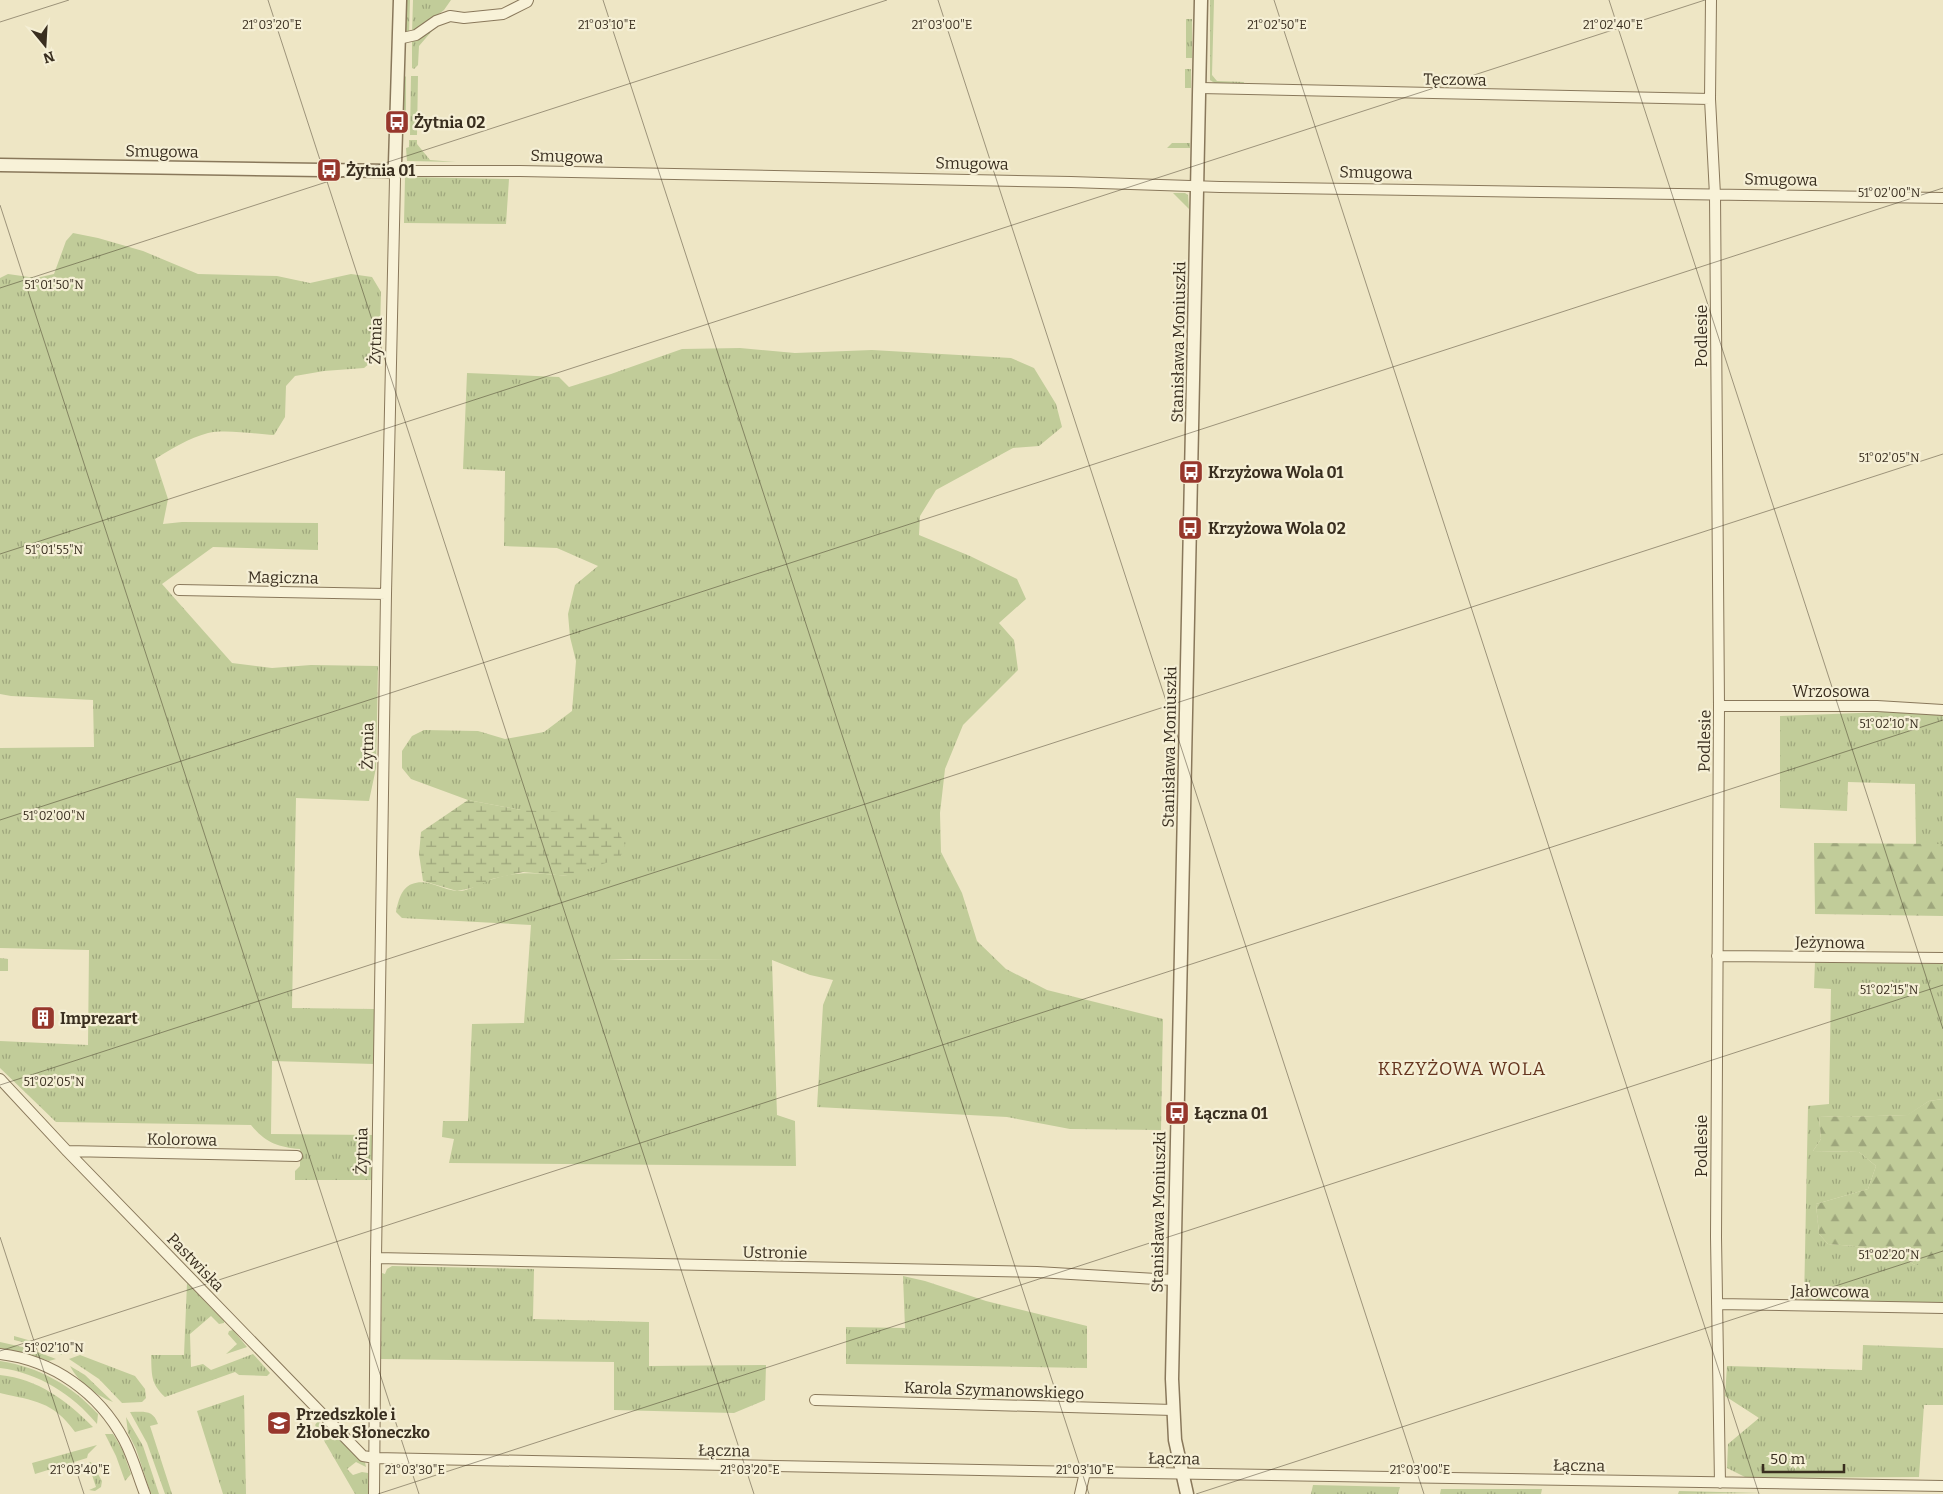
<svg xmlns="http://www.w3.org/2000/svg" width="1943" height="1494" viewBox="0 0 1943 1494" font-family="Bitter,serif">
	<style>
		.grass { fill: url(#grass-tufts); fill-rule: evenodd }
		.forest { fill: url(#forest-firs) }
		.wetland { fill: url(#wetland-marsh) }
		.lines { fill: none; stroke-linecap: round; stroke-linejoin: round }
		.minor-casing { stroke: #89785b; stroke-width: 12 }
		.tertiary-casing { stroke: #89785b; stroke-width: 15 }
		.minor { stroke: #f8f2d8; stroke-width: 10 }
		.tertiary { stroke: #f8f2d8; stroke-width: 12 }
		.ticks { fill: none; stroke: #392e1f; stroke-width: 1; stroke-opacity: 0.45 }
		.labels { text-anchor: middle; stroke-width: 4.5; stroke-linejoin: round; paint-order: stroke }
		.street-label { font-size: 16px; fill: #392e1f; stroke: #f5efd5 }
		.poi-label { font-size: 16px; font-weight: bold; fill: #392e1f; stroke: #f5efd5; text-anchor: start }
		.neighbourhood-label { font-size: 18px; letter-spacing: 1px; fill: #65351f; stroke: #f5efd5 }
		.ticks-label { font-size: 12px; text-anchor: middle; fill: #392e1f; stroke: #f5efd5; stroke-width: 4.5; stroke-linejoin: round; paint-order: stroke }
	</style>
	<defs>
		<pattern id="grass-tufts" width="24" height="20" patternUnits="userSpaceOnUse" patternTransform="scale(1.25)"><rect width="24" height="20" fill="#c1cc99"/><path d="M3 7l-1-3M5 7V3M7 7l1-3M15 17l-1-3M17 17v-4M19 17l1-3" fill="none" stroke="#9ea67c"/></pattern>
		<pattern id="forest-firs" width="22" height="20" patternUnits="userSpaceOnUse" patternTransform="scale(1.25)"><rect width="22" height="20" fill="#c1cc99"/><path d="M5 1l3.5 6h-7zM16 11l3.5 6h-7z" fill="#9ea67c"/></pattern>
		<pattern id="wetland-marsh" width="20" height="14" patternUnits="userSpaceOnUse" patternTransform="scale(1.25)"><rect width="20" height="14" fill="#c1cc99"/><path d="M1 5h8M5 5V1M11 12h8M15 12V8" fill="none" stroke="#9ea67c"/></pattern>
	</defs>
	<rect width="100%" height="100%" fill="#eee6c5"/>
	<path class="grass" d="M 406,0 L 410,0 L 409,35 L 406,33 L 405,28 Z
		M 413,0 L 451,0 L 444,10 L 412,34 Z
		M 1210,0 L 1214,0 L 1212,75 L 1217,81 L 1244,82 L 1243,85 L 1216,84 L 1210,80 Z
		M 1186,19 L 1192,19 L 1192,58 L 1186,58 Z
		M 437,25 L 419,46 L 418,65 L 414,69 L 412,68 L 412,42 Z
		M 1185,69 L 1191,69 L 1191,88 L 1185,88 Z
		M 406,76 L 406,110 L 404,112 L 404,78 Z
		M 411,76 L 418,76 L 417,135 L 410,135 Z
		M 409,140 L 417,140 L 417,144 L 430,160 L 456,162 L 407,161 L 406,148 L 409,147 Z
		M 1172,143 L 1190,143 L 1190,148 L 1167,148 Z
		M 405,177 L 509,179 L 506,224 L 404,223 Z
		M 1173,193 L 1185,193 L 1188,195 L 1189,209 Z
		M 73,233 L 98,238 L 143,251 L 198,274 L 277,276 L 310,283 L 351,274 L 372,277 L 381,292 L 380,331 L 376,358 L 364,368 L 324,371 L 295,376 L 286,386 L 285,417 L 274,435 C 256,434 225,429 208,433 C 189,438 171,449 155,459 L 168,499 L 163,524 L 182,522 L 318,523 L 318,550 L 213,547 L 162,584 L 232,663 L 272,668 L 311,665 L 378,666 L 376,768 L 369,801 L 296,798 L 292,1008 L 374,1009 L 374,1064 L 272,1061 L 271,1134 L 374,1135 L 373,1180 L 295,1180 L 295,1171 L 300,1166 L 300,1149 C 277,1147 265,1142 251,1125 L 56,1122 L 0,1068 L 0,1041 L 88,1045 L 89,950 L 0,948 L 0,748 L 94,747 L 93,700 L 11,696 L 0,694 L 0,278 L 8,274 L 36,278 L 54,274 L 66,241 Z
		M 740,348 L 795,353 L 872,350 L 1011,358 L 1034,368 L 1056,404 L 1062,427 L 1039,446 L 1013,448 L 936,490 L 920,516 L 919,535 L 970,556 L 1017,579 L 1026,599 L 999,623 L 1014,640 L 1018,670 L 963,725 L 945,769 L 940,813 L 941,852 L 962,893 L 977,941 L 1006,969 L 1047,990 L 1163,1019 L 1161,1130 L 1070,1129 L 1007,1117 L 817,1107 L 823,1005 L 833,980 L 810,975 L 772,960 L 777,1115 L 795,1121 L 796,1166 L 449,1163 L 454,1139 L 442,1137 L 443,1121 L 468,1121 L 472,1024 L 524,1023 L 531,925 L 402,918 L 396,912 C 398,902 401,888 412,884 C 428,878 441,890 457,891 C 469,892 481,882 493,879 C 518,870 543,874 568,876 L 521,810 L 468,800 L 411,779 L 402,768 L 402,751 L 412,736 L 424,730 L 478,731 L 505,739 L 544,732 L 572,711 L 576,661 L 570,637 L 568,614 L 575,585 L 598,566 L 557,548 L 504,546 L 505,471 L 463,469 L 467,373 L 559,377 L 569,387 L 611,374 L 682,349 ZM 628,959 L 735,959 L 604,960 Z
		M 1885,712 L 1943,715 L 1943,844 L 1916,845 L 1915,784 L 1848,782 L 1847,811 L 1780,808 L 1780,716 Z
		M 0,958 L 8,959 L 8,971 L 0,971 Z
		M 1815,961 L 1943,964 L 1943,1099 L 1929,1101 L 1908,1115 L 1845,1117 L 1819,1116 L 1821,1139 L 1813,1151 L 1859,1152 L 1876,1166 L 1868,1189 L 1816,1204 L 1819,1234 L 1828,1244 L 1880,1248 L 1894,1253 L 1915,1265 L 1943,1265 L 1943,1303 L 1804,1302 L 1808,1106 L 1829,1104 L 1831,989 L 1814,988 Z
		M 392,1266 L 534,1269 L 533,1319 L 649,1322 L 649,1366 L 766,1365 L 765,1400 L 734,1413 L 614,1410 L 614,1362 L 381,1359 L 382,1273 L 385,1274 L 387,1269 Z
		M 903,1276 L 925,1281 L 986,1301 L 1087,1326 L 1087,1368 L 846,1364 L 846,1327 L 905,1328 Z
		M 187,1283 L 224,1321 L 224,1323 L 219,1324 L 211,1316 L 190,1334 L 191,1367 L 203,1364 L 211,1370 L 253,1354 L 270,1373 L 267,1376 L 239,1375 L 235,1372 L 165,1397 C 150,1383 152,1374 151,1355 L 184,1355 Z
		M 233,1330 L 247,1347 L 226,1354 L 237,1344 L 228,1334 L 229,1331 Z
		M 14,1336 L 42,1344 L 62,1352 L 62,1355 L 43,1347 L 14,1340 Z
		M 0,1342 L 27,1348 L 56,1359 L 49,1361 L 28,1354 L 0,1348 Z
		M 1863,1345 L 1943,1348 L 1943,1405 L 1924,1405 L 1919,1477 L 1747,1478 L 1727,1468 L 1728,1444 L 1759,1418 L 1725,1396 L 1727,1366 L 1862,1370 Z
		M 80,1355 L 135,1376 L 145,1389 L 146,1398 L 142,1402 L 122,1403 L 99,1379 L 69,1359 Z
		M 0,1361 C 39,1367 71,1385 98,1414 L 97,1424 C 72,1394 39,1373 0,1368 Z
		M 70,1366 L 85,1375 L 113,1402 C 95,1395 79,1383 70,1366 Z
		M 0,1375 C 38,1379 66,1400 93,1427 L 75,1432 C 53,1401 34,1401 0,1393 Z
		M 244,1395 L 246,1494 L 223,1494 L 197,1411 Z
		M 130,1412 C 143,1412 153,1409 158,1424 L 150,1426 L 172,1494 L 165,1494 L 147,1443 Z
		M 126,1417 L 143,1446 L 159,1494 L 151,1494 L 136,1449 L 128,1433 Z
		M 318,1421 L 365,1462 L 366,1467 L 356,1462 L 347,1469 L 353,1475 L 362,1472 L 368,1473 L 368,1494 L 355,1494 L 315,1425 Z
		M 105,1434 L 113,1434 L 122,1449 L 131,1474 L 125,1481 L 116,1456 Z
		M 97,1445 L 88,1454 L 87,1458 L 35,1474 L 32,1463 Z
		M 91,1462 L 102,1481 L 101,1487 L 95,1491 L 89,1490 L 96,1487 L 88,1463 Z
		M 1313,1485 L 1400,1487 L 1398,1494 L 1311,1494 Z
		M 1441,1489 L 1542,1489 L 1541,1494 L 1440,1494 Z
		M 1679,1491 L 1762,1493 L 1678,1494 Z"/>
	<path class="forest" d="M 1814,843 L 1943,844 L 1943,916 L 1815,914 Z
		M 1943,1099 L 1943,1265 L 1915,1265 L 1894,1253 L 1880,1248 L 1828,1244 L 1819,1234 L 1816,1204 L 1868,1189 L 1876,1166 L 1859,1152 L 1813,1151 L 1821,1139 L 1819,1116 L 1845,1117 L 1907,1115 L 1929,1101 Z"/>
	<path class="wetland" d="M 468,800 L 521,810 L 596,814 L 616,826 L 625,845 L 620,858 L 568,876 L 523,872 L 492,879 L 476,887 L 457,891 L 423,881 L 419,854 L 421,832 Z"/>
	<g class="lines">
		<defs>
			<path id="minor" d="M 1711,0 L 1710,99 L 1715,195 L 1719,706 L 1716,1237 L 1720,1483
				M 398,39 L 416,35 L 436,21 L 450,16 L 464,18 L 503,14 L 527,2 L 528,0
				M 1200,88 L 1710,99
				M 179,590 L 386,594
				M 1719,706 L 1877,706 L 1943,710
				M 1717,956 L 1943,958
				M 0,1079 L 67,1151 L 363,1456 L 375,1458 L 1085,1472 L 1943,1486
				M 67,1151 L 297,1156
				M 376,1258 L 1037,1272 L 1173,1280
				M 1717,1304 L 1943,1308
				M 0,1354 C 53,1360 99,1393 124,1440 C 133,1457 138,1476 145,1494
				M 815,1400 L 1173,1410
				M 374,1494 L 376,1258 L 386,594 L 395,179 L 393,169 L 403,171 L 520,171 L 1071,182 L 1220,187 L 1943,198
				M 1080,1494 L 1085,1472"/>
			<path id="tertiary" d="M 0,165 L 390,171 L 395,167 L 395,164 L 400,0
				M 1187,1494 L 1175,1440 L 1172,1379 L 1201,0"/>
		</defs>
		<use href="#minor" class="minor-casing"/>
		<use href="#tertiary" class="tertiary-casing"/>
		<use href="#minor" class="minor"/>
		<use href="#tertiary" class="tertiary"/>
	</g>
	<path class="ticks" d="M 268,0 L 754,1494M 603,0 L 1089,1494M 938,0 L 1424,1494M 1274,0 L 1759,1494M 1609,0 L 1943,1029M 0,22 L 69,0M 0,205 L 419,1494M 0,288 L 887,0M 0,554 L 1705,0M 0,820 L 1943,188M 0,1085 L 1943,454M 0,1237 L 84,1494M 0,1351 L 1943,720M 378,1494 L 1943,985M 1196,1494 L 1943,1251"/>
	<defs>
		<symbol id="bus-square" viewBox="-11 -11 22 22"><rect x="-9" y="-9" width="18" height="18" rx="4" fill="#97372c" stroke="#f5efd5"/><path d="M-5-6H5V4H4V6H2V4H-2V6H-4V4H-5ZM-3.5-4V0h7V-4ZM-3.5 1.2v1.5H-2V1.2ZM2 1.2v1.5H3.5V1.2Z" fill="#fff"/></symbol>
		<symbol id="building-square" viewBox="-11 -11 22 22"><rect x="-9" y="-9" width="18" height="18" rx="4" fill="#97372c" stroke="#f5efd5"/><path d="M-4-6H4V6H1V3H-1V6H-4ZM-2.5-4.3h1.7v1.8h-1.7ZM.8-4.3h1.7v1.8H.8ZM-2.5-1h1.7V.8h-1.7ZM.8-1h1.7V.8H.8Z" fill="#fff"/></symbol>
		<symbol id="school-square" viewBox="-11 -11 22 22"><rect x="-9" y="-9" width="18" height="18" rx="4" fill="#97372c" stroke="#f5efd5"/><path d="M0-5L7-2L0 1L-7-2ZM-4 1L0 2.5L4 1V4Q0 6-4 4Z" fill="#fff"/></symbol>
	</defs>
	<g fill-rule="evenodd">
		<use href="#bus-square" x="383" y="108" width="28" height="28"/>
		<use href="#bus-square" x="315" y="156" width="28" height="28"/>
		<use href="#bus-square" x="1177" y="458" width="28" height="28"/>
		<use href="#bus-square" x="1176" y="514" width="28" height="28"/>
		<use href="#building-square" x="29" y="1004" width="28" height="28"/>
		<use href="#bus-square" x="1163" y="1099" width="28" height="28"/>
		<use href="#school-square" x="265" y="1409" width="28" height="28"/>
	</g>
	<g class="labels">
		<g class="street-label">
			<text transform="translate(1455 79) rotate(1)" y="6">Tęczowa</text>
			<text transform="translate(162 151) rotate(1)" y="6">Smugowa</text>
			<text transform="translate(567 156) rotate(2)" y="6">Smugowa</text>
			<text transform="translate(972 163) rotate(1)" y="6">Smugowa</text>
			<text transform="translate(1376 172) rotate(1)" y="6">Smugowa</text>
			<text transform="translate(1781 179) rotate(1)" y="6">Smugowa</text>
			<text transform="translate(1701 336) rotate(-90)" y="6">Podlesie</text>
			<text transform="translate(375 341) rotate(-88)" y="6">Żytnia</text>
			<text transform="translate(1178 342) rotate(-89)" y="6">Stanisława Moniuszki</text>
			<text transform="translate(283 577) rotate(1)" y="6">Magiczna</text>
			<text x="1831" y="697">Wrzosowa</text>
			<text transform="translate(1704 741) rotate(-89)" y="6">Podlesie</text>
			<text transform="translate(367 746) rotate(-89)" y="6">Żytnia</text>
			<text transform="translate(1169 747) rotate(-89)" y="6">Stanisława Moniuszki</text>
			<text transform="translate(1830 942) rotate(1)" y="6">Jeżynowa</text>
			<text transform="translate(182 1139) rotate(1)" y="6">Kolorowa</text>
			<text transform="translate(1701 1146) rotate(-90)" y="6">Podlesie</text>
			<text transform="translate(361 1151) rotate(-89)" y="6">Żytnia</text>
			<text transform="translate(1158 1212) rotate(-89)" y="6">Stanisława Moniuszki</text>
			<text transform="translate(775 1252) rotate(1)" y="6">Ustronie</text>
			<text transform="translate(196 1262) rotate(46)" y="6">Pastwiska</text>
			<text transform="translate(1830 1291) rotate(1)" y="6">Jałowcowa</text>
			<text transform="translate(994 1390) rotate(2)" y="6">Karola Szymanowskiego</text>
			<text transform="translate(724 1450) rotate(1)" y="6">Łączna</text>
			<text transform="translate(1174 1458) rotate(1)" y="6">Łączna</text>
			<text transform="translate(1579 1465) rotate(1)" y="6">Łączna</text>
		</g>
		<g class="poi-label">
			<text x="414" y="128">Żytnia 02</text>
			<text x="346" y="176">Żytnia 01</text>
			<text x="1208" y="478">Krzyżowa Wola 01</text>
			<text x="1208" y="534">Krzyżowa Wola 02</text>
			<text x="60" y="1024">Imprezart</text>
			<text x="1194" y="1119">Łączna 01</text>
			<text x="296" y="1420">Przedszkole i<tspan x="296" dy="18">Żłobek Słoneczko</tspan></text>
		</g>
		<g class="neighbourhood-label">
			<text x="1462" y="1075">KRZYŻOWA WOLA</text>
		</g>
	</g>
	<g class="ticks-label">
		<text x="272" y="29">21°03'20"E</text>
		<text x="607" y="29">21°03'10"E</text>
		<text x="942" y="29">21°03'00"E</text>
		<text x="1277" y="29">21°02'50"E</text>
		<text x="1613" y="29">21°02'40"E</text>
		<text x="1889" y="197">51°02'00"N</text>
		<text x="54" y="289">51°01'50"N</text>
		<text x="1889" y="462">51°02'05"N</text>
		<text x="54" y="554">51°01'55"N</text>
		<text x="1889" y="728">51°02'10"N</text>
		<text x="54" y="820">51°02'00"N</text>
		<text x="1889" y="994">51°02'15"N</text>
		<text x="54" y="1086">51°02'05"N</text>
		<text x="1889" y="1259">51°02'20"N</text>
		<text x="54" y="1352">51°02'10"N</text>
		<text x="80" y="1474">21°03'40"E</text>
		<text x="415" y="1474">21°03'30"E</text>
		<text x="750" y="1474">21°03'20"E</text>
		<text x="1085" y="1474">21°03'10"E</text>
		<text x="1420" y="1474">21°03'00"E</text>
	</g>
	<g transform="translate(45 45) rotate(162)" stroke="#f5efd5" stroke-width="4" paint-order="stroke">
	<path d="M0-4L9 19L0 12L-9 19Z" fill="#392e1f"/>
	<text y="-8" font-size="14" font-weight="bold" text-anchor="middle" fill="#392e1f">N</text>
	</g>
	<path d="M1763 1464v8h81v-8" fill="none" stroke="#392e1f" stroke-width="2.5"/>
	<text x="1770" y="1464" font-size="15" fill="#392e1f" stroke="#f5efd5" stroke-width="4" paint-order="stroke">50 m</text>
</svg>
